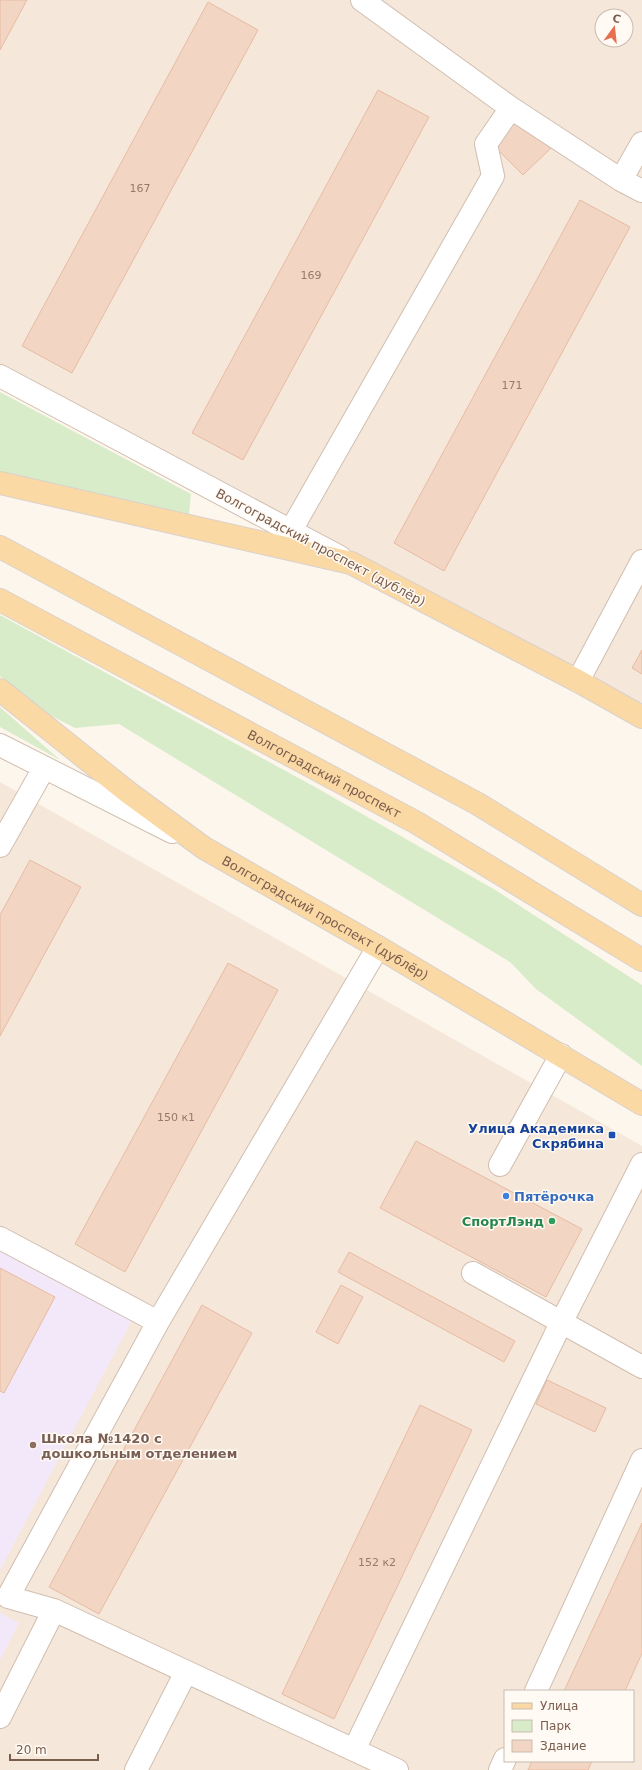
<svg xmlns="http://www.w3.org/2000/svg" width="642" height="1770" viewBox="0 0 642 1770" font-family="'DejaVu Sans',sans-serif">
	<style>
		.residential { fill: #f5e8da; fill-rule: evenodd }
		.education { fill: #f3e8fa }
		.green { fill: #d8ecc9 }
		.building { fill: #f3d5c3; stroke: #e6bba3 }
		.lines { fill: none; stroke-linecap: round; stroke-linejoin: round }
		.minor-casing { stroke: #d1beb0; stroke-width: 24 }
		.major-casing { stroke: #dad1cd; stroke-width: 24 }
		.minor { stroke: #fff; stroke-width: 22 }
		.major { stroke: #fbd9a5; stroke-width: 22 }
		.transit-dot { fill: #1a4fb4; stroke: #fffaf3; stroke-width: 1.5 }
		.shop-dot { fill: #3f7fe0; stroke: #fffaf3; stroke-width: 1.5 }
		.leisure-dot { fill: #2e9e5b; stroke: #fffaf3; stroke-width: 1.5 }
		.education-dot { fill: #8d6e63; stroke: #fffaf3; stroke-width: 1.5 }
		.labels { text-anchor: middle; stroke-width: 3; stroke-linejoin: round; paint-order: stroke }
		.number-label { font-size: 11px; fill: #987a6a }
		.street-label { font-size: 13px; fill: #7a5c4d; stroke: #fffaf3 }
		.transit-label { font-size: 13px; font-weight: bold; fill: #164399; stroke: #fffaf3; text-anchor: end }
		.shop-label { font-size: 13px; font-weight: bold; fill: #366cbe; stroke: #fffaf3; text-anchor: start }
		.leisure-label { font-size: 13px; font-weight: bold; fill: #27864d; stroke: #fffaf3; text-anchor: end }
		.education-label { font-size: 13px; font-weight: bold; fill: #785e54; stroke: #fffaf3; text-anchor: start }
	</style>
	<rect width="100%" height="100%" fill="#fdf6ec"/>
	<path class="residential" d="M 0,0 L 642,0 L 642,709 L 0,369 ZM 602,16 L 626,16 L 626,40 L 602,40 Z
		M 0,782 L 642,1146 L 642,1770 L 0,1770 ZM 505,1691 L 633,1691 L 633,1761 L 505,1761 Z"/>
	<path class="education" d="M 0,1250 L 132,1320 L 0,1570 Z
		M 0,1613 L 19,1623 L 0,1660 Z"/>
	<path class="green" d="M 0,392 L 191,494 L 189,514 L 0,472 Z
		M 0,615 L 315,787 L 497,891 L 642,985 L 642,1066 L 536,989 L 510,962 L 119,724 L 75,728 L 36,708 L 0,676 Z
		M 0,707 L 60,760 L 0,727 Z"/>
	<path class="building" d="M 0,0 L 27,0 L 0,50 Z
		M 208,2 L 258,30 L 72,373 L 22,346 Z
		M 378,90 L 429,117 L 243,460 L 192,433 Z
		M 519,116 L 551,148 L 523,175 L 491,143 Z
		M 580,200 L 630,227 L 444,571 L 394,543 Z
		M 642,650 L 642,674 L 632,668 Z
		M 30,860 L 81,887 L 0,1036 L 0,915 Z
		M 228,963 L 278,990 L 125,1272 L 75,1244 Z
		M 416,1141 L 582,1229 L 546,1297 L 380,1208 Z
		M 349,1252 L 515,1341 L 504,1362 L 338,1272 Z
		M 0,1268 L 55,1297 L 4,1393 L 0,1391 Z
		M 341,1285 L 363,1297 L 338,1344 L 316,1332 Z
		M 202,1305 L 252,1333 L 99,1614 L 49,1587 Z
		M 547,1380 L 606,1408 L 595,1432 L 536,1404 Z
		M 420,1405 L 472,1430 L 334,1719 L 282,1694 Z
		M 642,1523 L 642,1653 L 625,1691 L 564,1691 Z
		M 532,1761 L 592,1761 L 588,1770 L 528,1770 Z"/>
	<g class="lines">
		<defs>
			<path id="minor" d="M 362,0 L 511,108 L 621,180 L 642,191
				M 621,180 L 642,143
				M 0,376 L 340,557
				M 290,532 L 493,176 L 486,144 L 511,108
				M 578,681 L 642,561
				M 0,745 L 172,832
				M 0,846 L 44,768
				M 500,1165 L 561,1055
				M 0,1238 L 158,1322 L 378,947
				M 473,1273 L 642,1367
				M 158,1322 L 8,1597 L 54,1610 L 397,1770
				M 536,1691 L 642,1460
				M 0,1717 L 54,1610
				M 354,1750 L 562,1321 L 642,1164
				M 136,1770 L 186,1672
				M 500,1770 L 505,1759"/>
			<g id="major">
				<path d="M 0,483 L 351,563 L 578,681 L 642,717"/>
				<path d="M 0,547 L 478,804 L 642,905"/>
				<path id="s1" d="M 0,600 L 417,823 L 642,960"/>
				<path id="s2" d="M 0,690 L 129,793 L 204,848 L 378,947 L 642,1104"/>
			</g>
		</defs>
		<use href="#minor" class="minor-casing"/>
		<use href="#major" class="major-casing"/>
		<use href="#minor" class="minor"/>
		<use href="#major" class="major"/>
	</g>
	<rect class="transit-dot" x="608" y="1131" width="8" height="8" rx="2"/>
	<circle class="shop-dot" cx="506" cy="1196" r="4"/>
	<circle class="leisure-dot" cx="552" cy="1221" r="4"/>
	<circle class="education-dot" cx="33" cy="1445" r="4"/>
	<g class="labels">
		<g class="number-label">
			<text x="140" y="192">167</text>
			<text x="311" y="279">169</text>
			<text x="512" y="389">171</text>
			<text x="176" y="1121">150 к1</text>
			<text x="377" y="1566">152 к2</text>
		</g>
		<g class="street-label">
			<text transform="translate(321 547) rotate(28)" y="5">Волгоградский проспект (дублёр)</text>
			<text dy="5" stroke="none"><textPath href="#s1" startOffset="368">Волгоградский проспект</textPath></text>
			<text dy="5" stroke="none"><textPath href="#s2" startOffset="398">Волгоградский проспект (дублёр)</textPath></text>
		</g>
		<g class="transit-label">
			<text x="604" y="1133">Улица Академика<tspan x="604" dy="15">Скрябина</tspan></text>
		</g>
		<g class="shop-label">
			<text x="514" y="1201">Пятёрочка</text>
		</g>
		<g class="leisure-label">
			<text x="544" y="1226">СпортЛэнд</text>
		</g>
		<g class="education-label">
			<text x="41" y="1443">Школа №1420 с<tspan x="41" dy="15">дошкольным отделением</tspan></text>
		</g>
	</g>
	<rect x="504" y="1690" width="130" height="72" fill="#fffaf3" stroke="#cabbb1"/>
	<rect x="512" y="1703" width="20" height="6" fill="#fbd9a5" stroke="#cabbb1"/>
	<text x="540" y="1710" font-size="12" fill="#7a5c4d">Улица</text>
	<rect x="512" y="1720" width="20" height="12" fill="#d8ecc9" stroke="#cabbb1"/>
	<text x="540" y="1730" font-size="12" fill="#7a5c4d">Парк</text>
	<rect x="512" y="1740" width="20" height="12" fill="#f3d5c3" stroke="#cabbb1"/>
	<text x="540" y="1750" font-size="12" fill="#7a5c4d">Здание</text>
	<g transform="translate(614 28) rotate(15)"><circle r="19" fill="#fffaf3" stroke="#cabbb1"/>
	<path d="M0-3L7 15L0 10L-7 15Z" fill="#e76f51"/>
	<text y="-6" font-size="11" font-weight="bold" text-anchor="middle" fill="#7a5c4d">С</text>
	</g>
	<path d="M10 1754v6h88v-6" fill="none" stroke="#7a5c4d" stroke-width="2"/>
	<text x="16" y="1754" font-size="12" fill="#7a5c4d" stroke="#fffaf3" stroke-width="3" paint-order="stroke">20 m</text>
</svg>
